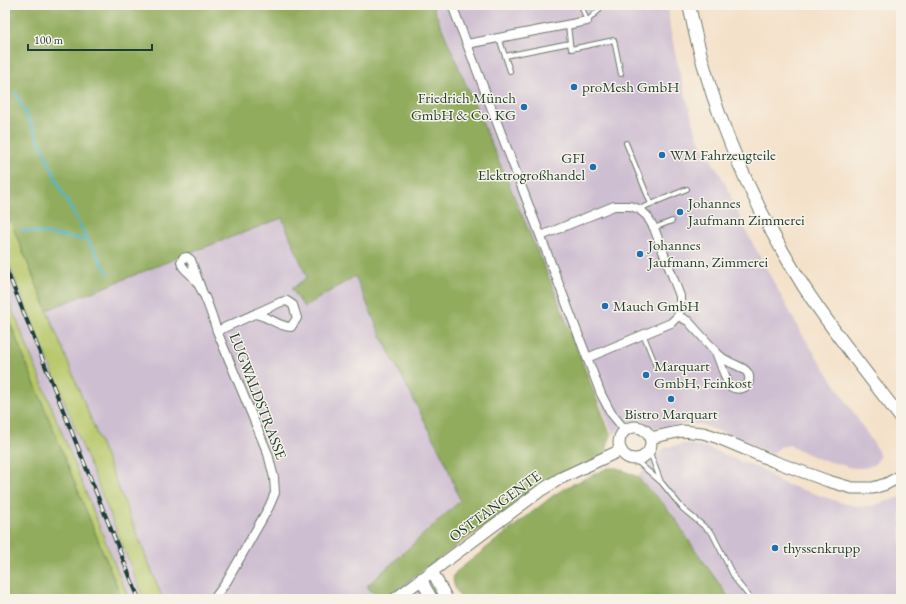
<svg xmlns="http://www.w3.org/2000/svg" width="906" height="604" viewBox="0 0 906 604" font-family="'EB Garamond',serif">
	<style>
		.industrial { fill: #cebed1 }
		.green { fill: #b7c769; stroke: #6b824e }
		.forest { fill: #91ac5d; stroke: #587448 }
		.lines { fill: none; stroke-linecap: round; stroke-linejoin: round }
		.stream { stroke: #4fb6cd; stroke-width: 2.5 }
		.lane-casing { stroke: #6a7668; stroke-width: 6 }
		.street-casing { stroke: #6a7668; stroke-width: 10 }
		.secondary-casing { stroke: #6a7668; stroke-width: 13 }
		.primary-casing { stroke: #6a7668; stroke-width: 14 }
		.lane { stroke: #fff; stroke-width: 4 }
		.street { stroke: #fff; stroke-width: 8 }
		.secondary { stroke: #fff; stroke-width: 11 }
		.primary { stroke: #fff; stroke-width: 12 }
		.rail-casing { stroke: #1f3d34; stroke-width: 4 }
		.rail { stroke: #f7f3e8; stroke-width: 2.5; stroke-dasharray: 8; stroke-linecap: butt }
		.poi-dot { fill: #1f6fb2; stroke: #f7f3e8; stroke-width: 1.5 }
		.labels { text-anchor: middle; stroke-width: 3; stroke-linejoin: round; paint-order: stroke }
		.poi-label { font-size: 15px; fill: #1f3d34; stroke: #f7f3e8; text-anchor: start }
		.street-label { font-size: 15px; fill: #1f3d34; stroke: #f7f3e8 }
	</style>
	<rect width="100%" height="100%" fill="#f7f3e8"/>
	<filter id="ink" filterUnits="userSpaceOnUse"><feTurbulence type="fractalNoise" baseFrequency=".025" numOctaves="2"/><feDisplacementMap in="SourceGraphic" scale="8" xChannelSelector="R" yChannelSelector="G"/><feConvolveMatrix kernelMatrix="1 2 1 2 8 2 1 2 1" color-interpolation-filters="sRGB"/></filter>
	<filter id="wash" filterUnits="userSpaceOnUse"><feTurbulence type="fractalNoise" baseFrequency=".012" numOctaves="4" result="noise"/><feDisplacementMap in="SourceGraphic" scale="16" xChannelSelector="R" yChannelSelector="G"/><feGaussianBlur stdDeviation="0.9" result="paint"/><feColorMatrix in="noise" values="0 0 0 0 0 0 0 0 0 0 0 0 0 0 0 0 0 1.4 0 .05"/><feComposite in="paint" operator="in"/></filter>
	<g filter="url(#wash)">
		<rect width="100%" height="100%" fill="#f4e1c9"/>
		<path class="industrial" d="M 432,5 L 668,5 L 670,29 L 682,83 L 698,138 L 723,179 L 745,229 L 800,331 L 876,447 L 880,457 L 874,465 L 864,468 L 853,468 L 816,458 L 789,445 L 780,447 L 772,454 L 717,430 L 698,424 L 687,424 L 667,427 L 646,428 L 633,424 L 623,427 L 613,435 L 555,290 Z
			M 283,218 L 307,278 L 292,289 L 305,306 L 355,276 L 381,336 L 446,463 L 460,501 L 431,544 L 439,564 L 417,579 L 431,599 L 163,599 L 47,310 L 187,254 Z
			M 5,254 L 144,599 L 129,599 L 5,291 Z
			M 682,444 L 689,444 L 707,448 L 766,471 L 779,482 L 846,504 L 860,507 L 871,506 L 901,497 L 901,599 L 731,599 L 687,538 L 676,519 L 662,501 L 646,486 L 638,476 L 662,450 L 667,447 Z"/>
		<path class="green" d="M 5,208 L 64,352 L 163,599 L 144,599 L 5,254 Z
			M 5,291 L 113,560 L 129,599 L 122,599 L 5,311 Z"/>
		<path class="forest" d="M 5,5 L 432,5 L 554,290 L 611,436 L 607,445 L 607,453 L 480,529 L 412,578 L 388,599 L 378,599 L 367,586 L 460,501 L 446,463 L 381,336 L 355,276 L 304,307 L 292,289 L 307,277 L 282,218 L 187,254 L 47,310 L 5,208 Z
			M 5,311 L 122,599 L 5,599 Z
			M 608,468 L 617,468 L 638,477 L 646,487 L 662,502 L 676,520 L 687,538 L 730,599 L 461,599 C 457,590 449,581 456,572 L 554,495 L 567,487 Z"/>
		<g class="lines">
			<path class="stream" d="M 5,74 L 7,80
				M 15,92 L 40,142 L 60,188 L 88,240 L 108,273
				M 22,230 L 88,240"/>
		</g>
	</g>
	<g filter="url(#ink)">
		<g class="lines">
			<defs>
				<path id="lane" d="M 581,5 L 587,21 L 598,11 L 602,5
					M 499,38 L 510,71
					M 570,43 L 571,49 L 614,40 L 621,74
					M 505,56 L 570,43 L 568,25
					M 626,143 L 651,204
					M 639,209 L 687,189
					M 654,228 L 672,221
					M 644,336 L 656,366
					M 649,450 L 661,482
					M 633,458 L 662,483 L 683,509 L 712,533 L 735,579 L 751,599"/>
				<path id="street" d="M 452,5 L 601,394 L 611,413 L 625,430
					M 467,44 L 587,21
					M 541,236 L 614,206 L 630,206 L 639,209 L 647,216 L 654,228 L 680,296 L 680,310 L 678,316 L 671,323 L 587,358
					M 203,294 L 191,260 L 187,257 L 183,258 L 181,262 C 182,269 188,271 192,276 C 205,291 211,313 217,331
					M 678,316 L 688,321 L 716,352 L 729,386 C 738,391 751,389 749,376 C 747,367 733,365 726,360 C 722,358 719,355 716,352
					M 214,599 L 227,581 L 269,507 L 275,493 L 274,478 L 268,454 L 217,331 L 281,302 L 287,301 L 293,305 L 297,318 L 291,327 C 278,327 269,316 255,314"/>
				<path id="secondary" d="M619 443a16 16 0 1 1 32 0a16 16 0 1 1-32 0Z
					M 650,438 L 682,431 L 703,433 L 716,437 L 773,461 L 828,481 L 852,488 L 873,488 L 886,484 L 901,476
					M 432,571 L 447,599
					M 422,578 L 425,587 L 432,599
					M 395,599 L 540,491 L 561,478 L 621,450"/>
				<path id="primary" d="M 689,5 C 709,105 750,201 804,287 C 834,333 868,375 901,418"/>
			</defs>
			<use href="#lane" class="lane-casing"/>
			<use href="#street" class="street-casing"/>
			<use href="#secondary" class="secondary-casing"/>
			<use href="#primary" class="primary-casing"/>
			<use href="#lane" class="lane"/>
			<use href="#street" class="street"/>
			<use href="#secondary" class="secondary"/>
			<use href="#primary" class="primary"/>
			<defs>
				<path id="rail" d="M 5,266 L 139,599"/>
			</defs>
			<use href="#rail" class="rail-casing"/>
			<use href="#rail" class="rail"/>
		</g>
	</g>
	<g class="poi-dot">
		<circle cx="574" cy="87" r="4"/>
		<circle cx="524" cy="107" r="4"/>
		<circle cx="662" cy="155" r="4"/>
		<circle cx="593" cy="167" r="4"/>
		<circle cx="680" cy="212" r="4"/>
		<circle cx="640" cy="254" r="4"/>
		<circle cx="605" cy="306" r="4"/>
		<circle cx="646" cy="375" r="4"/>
		<circle cx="671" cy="399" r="4"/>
		<circle cx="775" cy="548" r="4"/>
	</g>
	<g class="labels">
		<g class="poi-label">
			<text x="582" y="92">proMesh GmbH</text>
			<text x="516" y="103" text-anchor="end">Friedrich Münch<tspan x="516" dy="17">GmbH &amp; Co. KG</tspan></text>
			<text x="670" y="160">WM Fahrzeugteile</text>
			<text x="585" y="163" text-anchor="end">GFI<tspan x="585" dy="17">Elektrogroßhandel</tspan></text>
			<text x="688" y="208">Johannes<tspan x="688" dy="17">Jaufmann Zimmerei</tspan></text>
			<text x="648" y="250">Johannes<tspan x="648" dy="17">Jaufmann, Zimmerei</tspan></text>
			<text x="613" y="311">Mauch GmbH</text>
			<text x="654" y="371">Marquart<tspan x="654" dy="17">GmbH, Feinkost</tspan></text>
			<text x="671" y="419" text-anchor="middle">Bistro Marquart</text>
			<text x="783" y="553">thyssenkrupp</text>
		</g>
		<g class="street-label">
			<text transform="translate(258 396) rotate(69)" y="5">LUGWALDSTRASSE</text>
			<text transform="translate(495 506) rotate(-36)" y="5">OSTTANGENTE</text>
		</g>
	</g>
	<rect width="906" height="604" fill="none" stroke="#f7f3e8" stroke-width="20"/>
	<path d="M28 44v6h124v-6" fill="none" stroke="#1f3d34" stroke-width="2"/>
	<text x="34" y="44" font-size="12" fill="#1f3d34" stroke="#f7f3e8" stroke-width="3" paint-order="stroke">100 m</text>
</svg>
